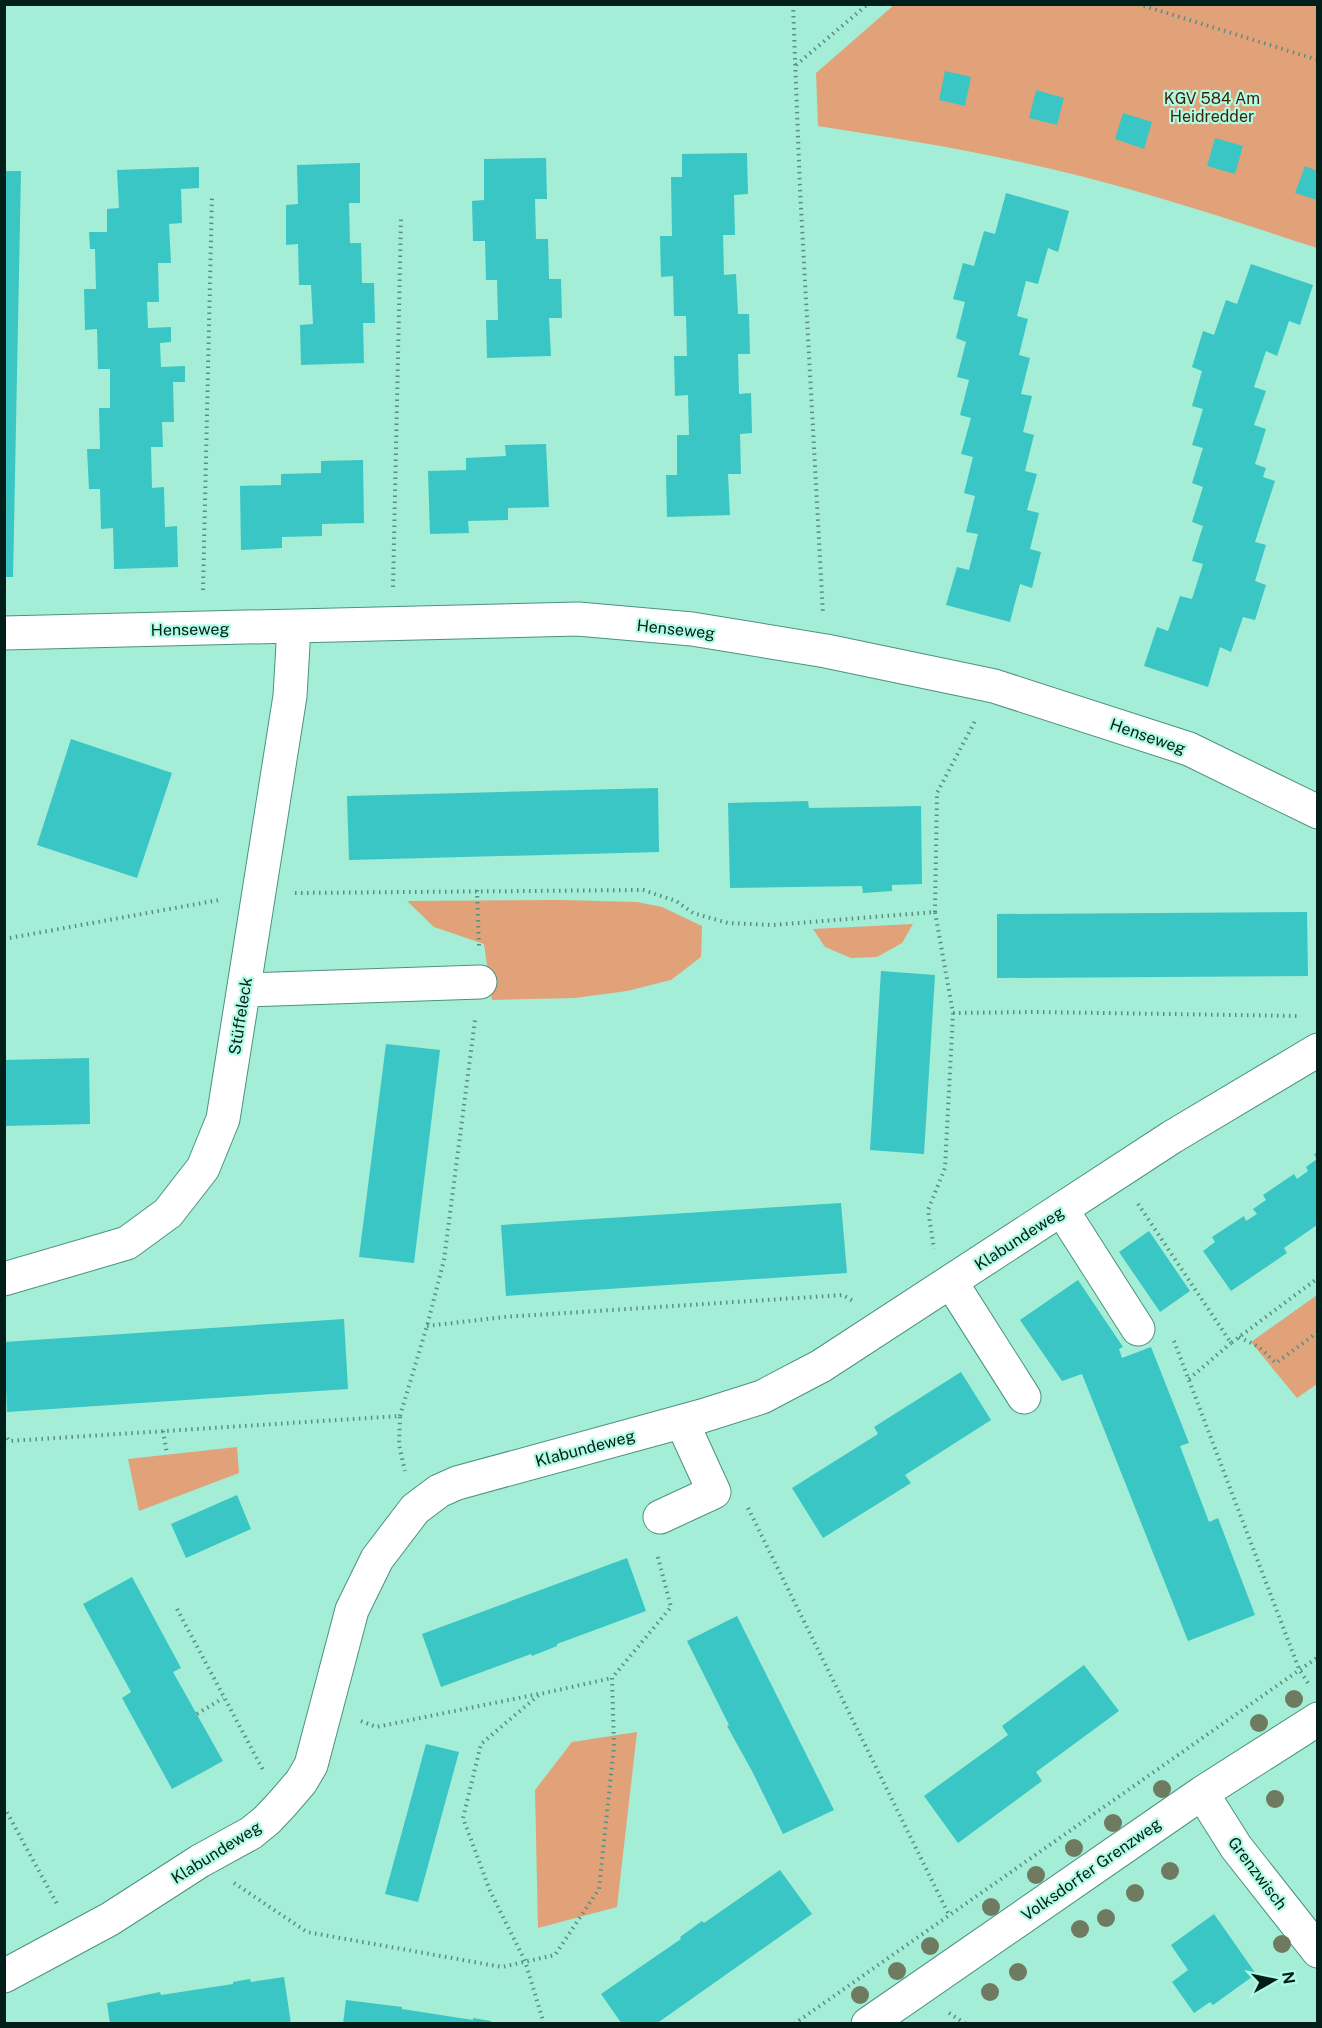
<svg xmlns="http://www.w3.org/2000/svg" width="1322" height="2028" viewBox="0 0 1322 2028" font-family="'Public Sans',sans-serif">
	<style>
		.green { fill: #e1a27a }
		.building { fill: #3ac6c4 }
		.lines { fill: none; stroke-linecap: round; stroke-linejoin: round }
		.minor-casing { stroke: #4c937f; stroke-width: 35 }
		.path { stroke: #5a8f80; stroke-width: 4; stroke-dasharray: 1.5 4.5; stroke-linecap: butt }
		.minor { stroke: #fff; stroke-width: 33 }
		.tree { fill: #6f7b61 }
		.labels { text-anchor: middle; stroke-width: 4.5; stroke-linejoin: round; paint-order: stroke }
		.park-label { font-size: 16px; fill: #441e02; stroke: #b1fae3 }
		.street-label { font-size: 16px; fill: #011f18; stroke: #b1fae3 }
	</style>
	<rect width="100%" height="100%" fill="#a4edd6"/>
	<path class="green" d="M 894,5 L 1317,5 L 1317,248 C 1228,219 1139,189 1047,168 C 971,150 895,138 818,126 L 816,73 Z
		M 561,900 L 637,902 L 662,907 L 702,926 L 701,957 L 671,980 L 627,991 L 575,998 L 492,1000 L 484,944 L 434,927 L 407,901 Z
		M 913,924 L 902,943 L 877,957 L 851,958 L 825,947 L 813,929 Z
		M 1317,1295 L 1317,1384 L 1297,1398 L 1251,1342 Z
		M 237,1447 L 239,1473 L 139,1511 L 128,1459 Z
		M 637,1732 L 617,1907 L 538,1928 L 535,1790 L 572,1742 Z"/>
	<path class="building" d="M 945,71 L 971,77 L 965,106 L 939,100 Z
		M 1036,90 L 1064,98 L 1057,125 L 1029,118 Z
		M 1123,113 L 1152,122 L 1144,149 L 1115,139 Z
		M 1215,138 L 1243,146 L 1235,174 L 1207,166 Z
		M 747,153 L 748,194 L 734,195 L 735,235 L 723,235 L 724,275 L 736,274 L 738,314 L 749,314 L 750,354 L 738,354 L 739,394 L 751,393 L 752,433 L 740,434 L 741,474 L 728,474 L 730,515 L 667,517 L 666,475 L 677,475 L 677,435 L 689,435 L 688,395 L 675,396 L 674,356 L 687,356 L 686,316 L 674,316 L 673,276 L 661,277 L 660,236 L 672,236 L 671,177 L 682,177 L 682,154 Z
		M 546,158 L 547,199 L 535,199 L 536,239 L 548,239 L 549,279 L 561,279 L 562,318 L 549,318 L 551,356 L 487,358 L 486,320 L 498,320 L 497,280 L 486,280 L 485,241 L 473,241 L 472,201 L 484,200 L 484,159 Z
		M 360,163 L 360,203 L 349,203 L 350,243 L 361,243 L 362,283 L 374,283 L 375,323 L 363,323 L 364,363 L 301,365 L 300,325 L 313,324 L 311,285 L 299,285 L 298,244 L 286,245 L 286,205 L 298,204 L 297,165 Z
		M 1305,166 L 1317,171 L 1317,200 L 1295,193 Z
		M 199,167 L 199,188 L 181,189 L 182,223 L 169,224 L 171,263 L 158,263 L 159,302 L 147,302 L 148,328 L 171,327 L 171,342 L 160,343 L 161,367 L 185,366 L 185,382 L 173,382 L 174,422 L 162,422 L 163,447 L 151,447 L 152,488 L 164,487 L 165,527 L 177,526 L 178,567 L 114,569 L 113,528 L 101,529 L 100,489 L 89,489 L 87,449 L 100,449 L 99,408 L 110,408 L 110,369 L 98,369 L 97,329 L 85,330 L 84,289 L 96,289 L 95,249 L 90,249 L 89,232 L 107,232 L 107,209 L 119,208 L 117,170 Z
		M 4,171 L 21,171 L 13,577 L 4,577 Z
		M 1006,193 L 1069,211 L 1058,252 L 1048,248 L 1038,284 L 1026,281 L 1017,316 L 1028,319 L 1019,355 L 1030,358 L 1021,394 L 1032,396 L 1023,432 L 1034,435 L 1025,471 L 1037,474 L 1027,510 L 1039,513 L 1030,549 L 1041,552 L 1032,588 L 1020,584 L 1010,622 L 946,605 L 957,567 L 969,570 L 978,534 L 966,532 L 975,496 L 964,493 L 973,457 L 961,454 L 971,418 L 960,415 L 969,380 L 957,377 L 966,342 L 956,338 L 965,302 L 953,299 L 963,263 L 974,266 L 984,231 L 995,234 Z
		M 1251,264 L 1313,285 L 1300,325 L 1289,321 L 1277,356 L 1266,351 L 1254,387 L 1266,391 L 1254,425 L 1266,429 L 1255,464 L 1266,468 L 1263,477 L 1275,481 L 1255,542 L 1266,545 L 1255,581 L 1266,585 L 1255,620 L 1243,617 L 1231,652 L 1220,647 L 1208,687 L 1144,666 L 1157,627 L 1168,631 L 1180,596 L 1192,599 L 1203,564 L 1192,561 L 1203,526 L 1192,522 L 1203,487 L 1192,483 L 1203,448 L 1192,445 L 1203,409 L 1192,406 L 1202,371 L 1192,367 L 1203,331 L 1214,335 L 1226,300 L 1237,304 Z
		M 546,444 L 549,507 L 508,508 L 508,520 L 468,521 L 469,533 L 430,534 L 428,471 L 466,470 L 466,458 L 506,456 L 505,445 Z
		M 363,460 L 364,523 L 322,524 L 322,536 L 282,537 L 282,548 L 241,550 L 240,486 L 281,485 L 281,474 L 321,473 L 321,461 Z
		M 71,739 L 172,773 L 137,878 L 37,845 Z
		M 658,788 L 659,852 L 349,860 L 347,796 Z
		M 808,801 L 809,808 L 921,806 L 922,884 L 892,885 L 892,891 L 863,893 L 862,886 L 730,888 L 728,803 Z
		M 1307,912 L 1308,976 L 997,978 L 997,914 Z
		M 881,971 L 935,975 L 924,1154 L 870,1150 Z
		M 386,1044 L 440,1050 L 414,1263 L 359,1257 Z
		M 89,1058 L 90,1124 L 4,1126 L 4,1060 Z
		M 1317,1152 L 1317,1225 L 1284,1248 L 1287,1253 L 1231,1291 L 1203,1251 L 1215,1242 L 1212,1237 L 1244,1216 L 1246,1221 L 1257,1214 L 1253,1209 L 1266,1200 L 1263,1195 L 1294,1174 L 1297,1179 L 1308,1171 L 1306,1167 L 1317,1159 L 1314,1154 Z
		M 841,1203 L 847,1273 L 506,1296 L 501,1225 Z
		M 1149,1231 L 1190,1291 L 1160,1312 L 1119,1252 Z
		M 1078,1280 L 1123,1347 L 1119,1349 L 1122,1358 L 1151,1347 L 1189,1443 L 1180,1446 L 1209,1522 L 1218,1518 L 1255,1615 L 1188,1641 L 1082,1374 L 1062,1381 L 1020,1320 Z
		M 344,1319 L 348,1389 L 7,1412 L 4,1342 Z
		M 961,1372 L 991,1420 L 905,1475 L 911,1483 L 823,1538 L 792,1488 L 878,1434 L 874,1427 Z
		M 237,1495 L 251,1529 L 186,1558 L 171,1524 Z
		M 627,1558 L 646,1611 L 557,1644 L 557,1646 L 532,1656 L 531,1654 L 441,1687 L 422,1634 Z
		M 132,1577 L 181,1668 L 173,1672 L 223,1761 L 172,1789 L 122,1698 L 131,1692 L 83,1604 Z
		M 737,1616 L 834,1810 L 783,1834 L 752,1771 L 727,1726 L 729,1725 L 687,1641 Z
		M 1084,1665 L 1119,1711 L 1036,1772 L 1042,1781 L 958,1843 L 924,1796 L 1008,1735 L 1002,1726 Z
		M 426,1744 L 459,1752 L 418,1902 L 385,1894 Z
		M 780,1870 L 812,1914 L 656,2024 L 622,2024 L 601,1994 L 681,1939 L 680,1937 L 702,1921 L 704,1923 Z
		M 1214,1914 L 1256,1974 L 1213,2005 L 1210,2002 L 1194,2013 L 1172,1982 L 1188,1970 L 1171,1945 Z
		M 284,1977 L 291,2024 L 110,2024 L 107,2003 L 160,1992 L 161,1995 L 233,1984 L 233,1982 L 250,1979 L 251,1982 Z
		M 346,2000 L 402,2007 L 402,2009 L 473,2020 L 473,2018 L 491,2021 L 490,2024 L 343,2024 Z"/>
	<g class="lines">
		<defs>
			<path id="minor" d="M 4,633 L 578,619 L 692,629 L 826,651 L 994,686 L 1189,749 L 1318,812
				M 244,990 L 480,982
				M 1062,1210 L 1138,1329
				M 4,1279 L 127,1243 L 168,1213 L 203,1168 L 223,1119 L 290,696 L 294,627
				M 951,1282 L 1024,1397
				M 660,1517 L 714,1492 L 682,1422
				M 1202,1793 L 1236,1847 L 1318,1951
				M 4,1976 L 110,1919 L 200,1861 L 251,1833 L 267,1820 L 282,1804 L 301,1782 L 311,1765 L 352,1610 L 377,1559 L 415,1509 L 439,1491 L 457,1483 L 702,1416 L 762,1397 L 821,1366 L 1172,1137 L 1318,1050
				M 868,2024 L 1202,1793 L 1318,1719"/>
		</defs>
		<use href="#minor" class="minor-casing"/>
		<path class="path" d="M 793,4 L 800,189 L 823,614
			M 1138,4 L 1318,60
			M 796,65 L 868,4
			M 393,587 L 401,218
			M 203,590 L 212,195
			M 477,890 L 479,947
			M 295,893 L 643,890 L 676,901 L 693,913 L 728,923 L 773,925 L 935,912 L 953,1013 L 945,1168 L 928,1210 L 934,1249
			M 935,912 L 937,793 L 975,721
			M 4,939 L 219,900
			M 953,1013 L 1036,1012 L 1301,1016
			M 1138,1204 L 1231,1343 L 1318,1278
			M 427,1326 L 504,1317 L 843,1295 L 853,1301
			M 1239,1337 L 1259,1347 L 1276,1363 L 1318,1332
			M 1174,1341 L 1299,1669 L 1308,1683
			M 1189,1379 L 1231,1343
			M 400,1416 L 427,1326 L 444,1260 L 475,1020
			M 163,1431 L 167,1454
			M 4,1433 L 9,1441 L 400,1416 L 399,1445 L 405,1471
			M 748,1508 L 949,1915
			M 177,1609 L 263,1770
			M 197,1714 L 223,1698
			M 361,1721 L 376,1727 L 538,1694
			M 4,1807 L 57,1904
			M 234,1883 L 307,1932 L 502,1967 L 555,1955 L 599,1889 L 614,1746 L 612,1678 L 671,1607 L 657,1554
			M 949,2013 L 966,2024
			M 544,2024 L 525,1961 L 490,1891 L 463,1818 L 481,1744 L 540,1694 L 612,1678
			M 794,2024 L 1318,1657"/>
		<use href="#minor" class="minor"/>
	</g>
	<g class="tree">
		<circle cx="1294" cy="1699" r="9"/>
		<circle cx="1259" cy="1723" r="9"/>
		<circle cx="1162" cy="1789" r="9"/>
		<circle cx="1275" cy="1799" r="9"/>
		<circle cx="1113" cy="1823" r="9"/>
		<circle cx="1074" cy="1848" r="9"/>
		<circle cx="1170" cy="1871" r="9"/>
		<circle cx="1036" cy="1875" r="9"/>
		<circle cx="1135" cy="1893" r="9"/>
		<circle cx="991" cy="1907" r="9"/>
		<circle cx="1106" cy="1918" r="9"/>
		<circle cx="1080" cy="1929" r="9"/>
		<circle cx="1282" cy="1944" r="9"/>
		<circle cx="930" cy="1946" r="9"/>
		<circle cx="897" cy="1971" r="9"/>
		<circle cx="1018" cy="1972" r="9"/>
		<circle cx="990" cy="1992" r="9"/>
		<circle cx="860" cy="1995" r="9"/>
	</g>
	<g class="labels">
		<g class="park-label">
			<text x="1212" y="104">KGV 584 Am<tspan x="1212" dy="18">Heidredder</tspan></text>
		</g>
		<g class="street-label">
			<text transform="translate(190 629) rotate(-1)" y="6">Henseweg</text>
			<text transform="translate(676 629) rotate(6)" y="6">Henseweg</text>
			<text transform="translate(1148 736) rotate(19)" y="6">Henseweg</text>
			<text transform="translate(240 1016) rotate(-81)" y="6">Stüffeleck</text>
			<text transform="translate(1019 1238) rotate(-33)" y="6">Klabundeweg</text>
			<text transform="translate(585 1448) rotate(-15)" y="6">Klabundeweg</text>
			<text transform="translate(216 1852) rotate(-32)" y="6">Klabundeweg</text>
			<text transform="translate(1091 1869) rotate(-35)" y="6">Volksdorfer Grenzweg</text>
			<text transform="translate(1258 1873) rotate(53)" y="6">Grenzwisch</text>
		</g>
	</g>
	<rect width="1322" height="2028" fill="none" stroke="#011f18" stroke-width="12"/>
	<g transform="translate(1274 1980) rotate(81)" stroke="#b1fae3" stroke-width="4.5" paint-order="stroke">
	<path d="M0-4.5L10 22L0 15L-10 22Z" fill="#011f18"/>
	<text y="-9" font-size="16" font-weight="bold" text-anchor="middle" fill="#011f18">N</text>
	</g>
</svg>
